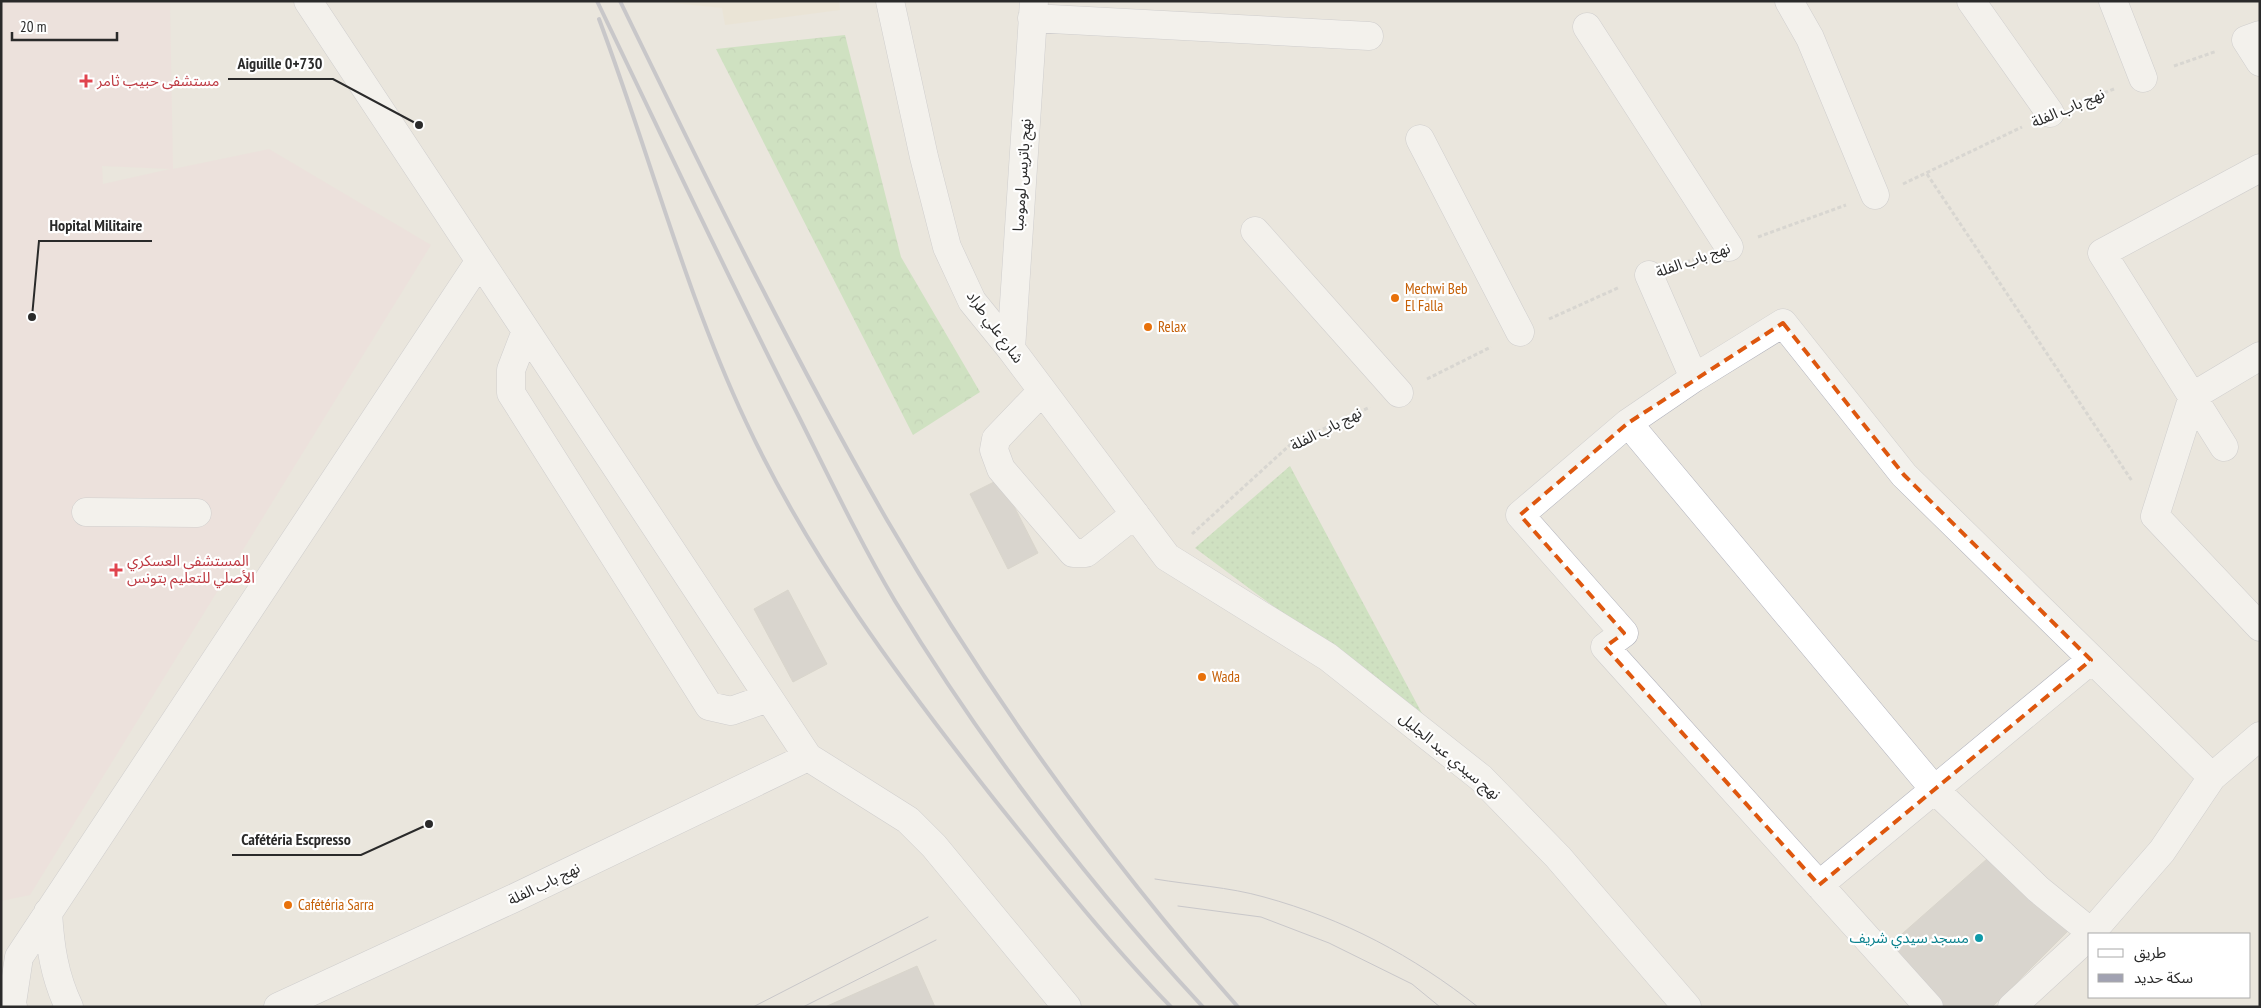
<svg xmlns="http://www.w3.org/2000/svg" width="2261" height="1008" viewBox="0 0 2261 1008" font-family="'PT Sans Narrow','Noto Sans Arabic',sans-serif">
	<style>
		.education { fill: #eae3cf }
		.medical { fill: #f0dcdb; fill-rule: evenodd }
		.grass { fill: url(#grass-dots) }
		.forest { fill: url(#forest-crowns) }
		.building { fill: #c6c2bd; stroke: #c5c1b7 }
		.lines { fill: none; stroke-linecap: round; stroke-linejoin: round }
		.minor-casing { stroke: #b1b2bc; stroke-width: 29 }
		.path { stroke: #c3c3c3; stroke-width: 3; stroke-dasharray: 4 2.5; stroke-linecap: butt }
		.minor { stroke: #fff; stroke-width: 28 }
		.tram { stroke: #a1a2b2; stroke-width: 1 }
		.rail { stroke: #a1a2b2; stroke-width: 4 }
		.marked { fill: none; stroke: #de570e; stroke-width: 4; stroke-dasharray: 10 6; stroke-linejoin: round }
		.health-dot { fill: #e0444e; stroke: #fff; stroke-width: 2 }
		.food-dot { fill: #e8710a; stroke: #fff; stroke-width: 2 }
		.culture-dot { fill: #0f9aa8; stroke: #fff; stroke-width: 2 }
		.labels { text-anchor: middle; stroke-width: 4.5; stroke-linejoin: round; paint-order: stroke }
		.health-label { font-size: 15px; fill: #be3a42; stroke: #fff; text-anchor: start }
		.street-label { font-size: 15px; fill: #2a2a2a; stroke: #fff }
		.food-label { font-size: 15px; fill: #c56008; stroke: #fff; text-anchor: start }
		.culture-label { font-size: 15px; fill: #0d838f; stroke: #fff; text-anchor: end }
		.leader { fill: none; stroke: #2a2a2a; stroke-width: 2 }
		.callout-dot { fill: #2a2a2a; stroke: #fff; stroke-width: 2 }
		.callout-label { font-size: 16px; text-anchor: middle; font-weight: bold; fill: #2a2a2a; stroke: #fff; stroke-width: 4.5; stroke-linejoin: round; paint-order: stroke }
	</style>
	<defs>
		<pattern id="grass-dots" width="8" height="8" patternUnits="userSpaceOnUse" patternTransform="scale(1.25)"><rect width="8" height="8" fill="#afdba0"/><path d="M2 2h.1M6 6h.1" fill="none" stroke="#97bc8a" stroke-width="1.8" stroke-linecap="round"/></pattern>
		<pattern id="forest-crowns" width="20" height="18" patternUnits="userSpaceOnUse" patternTransform="scale(1.25)"><rect width="20" height="18" fill="#afdba0"/><path d="M2 6a3 3 0 1 1 6 0M12 15a3 3 0 1 1 6 0" fill="none" stroke="#97bc8a"/></pattern>
	</defs>
	<rect width="100%" height="100%" fill="#eae6dd"/>
	<path class="education" d="M 654,1 L 839,1 L 840,10 L 725,25 L 722,8 Z"/>
	<path class="medical" d="M 1,1 L 170,1 L 173,169 L 269,149 L 431,245 L 30,895 L 1,901 ZM 102,166 L 170,169 L 103,184 Z"/>
	<path class="grass" d="M 1290,466 L 1425,719 L 1195,548 Z"/>
	<path class="forest" d="M 845,35 L 901,257 L 980,392 L 913,435 L 716,49 Z"/>
	<path class="building" d="M 1000,479 L 1038,553 L 1008,569 L 970,494 Z
		M 788,590 L 827,664 L 793,682 L 754,609 Z
		M 1996,851 L 2072,927 L 1992,1007 L 1939,1007 L 1885,949 Z
		M 917,966 L 935,1007 L 825,1007 Z"/>
	<g class="lines">
		<defs>
			<path id="minor" d="M 308,1 L 808,757 L 908,820 L 934,846 L 1067,1007
				M 890,1 L 924,157 L 947,247 L 972,301 L 1011,349 L 1167,557 L 1328,657 L 1481,778 L 1558,857 L 1687,1007
				M 1789,1 L 1810,38 L 1875,195
				M 1971,1 L 2050,113
				M 2113,1 L 2143,78
				M 1032,18 L 1369,36
				M 1587,27 L 1729,247
				M 2260,35 L 2246,40 L 2260,62
				M 1420,139 L 1520,332
				M 1255,231 L 1399,393
				M 1649,275 L 1694,378
				M 526,331 L 511,370 L 511,393 L 709,706 L 731,711 L 768,698
				M 1011,349 L 1034,1
				M 2260,356 L 2193,396 L 2155,516 L 2260,627
				M 1042,391 L 996,439 L 994,450 L 1001,469 L 1073,553 L 1086,553 L 1135,514
				M 1628,423 L 1934,789 L 2038,889 L 2092,933
				M 2224,447 L 2102,253 L 2260,168
				M 86,512 L 197,513
				M 1819,885 L 2091,660
				M 48,912 C 50,946 54,975 69,1007
				M 2090,934 L 2162,851 L 2212,777 L 2260,736
				M 13,1007 L 12,1003 L 19,957 L 479,262
				M 278,1007 L 512,899 L 808,757
				M 1929,1007 L 1605,647 L 1624,633 L 1520,515 L 1628,423 L 1694,378 L 1783,323 L 1904,475 L 2212,777
				M 2012,1007 L 2090,935"/>
		</defs>
		<use href="#minor" class="minor-casing"/>
		<path class="path" d="M 2174,66 L 2217,51
			M 2080,102 L 2114,89
			M 1927,174 L 2132,481
			M 1903,184 L 2022,127
			M 1758,237 L 1846,205
			M 1680,264 L 1698,258
			M 1549,319 L 1620,287
			M 1427,379 L 1491,347
			M 1192,534 L 1291,444 L 1370,407"/>
		<use href="#minor" class="minor"/>
		<path class="tram" d="M 1155,879 C 1191,885 1229,887 1264,897 C 1344,919 1412,955 1478,1007
			M 1178,906 L 1261,917 L 1329,943 L 1412,984 L 1440,1007
			M 753,1007 L 928,917
			M 803,1007 L 936,940"/>
		<path class="rail" d="M 597,1 C 664,140 729,280 799,417 C 830,479 860,542 895,601 C 984,747 1087,882 1203,1007
			M 620,1 C 705,176 790,351 887,520 C 988,693 1105,857 1238,1007
			M 599,19 C 649,152 685,292 746,422 C 810,559 901,681 994,799 C 1051,870 1108,942 1171,1007"/>
	</g>
	<path d="M0 0H2261V1008H0ZM 1783,323 L 1904,475 L 2091,660 L 1819,885 L 1605,647 L 1624,633 L 1520,515 L 1628,423 Z" fill="#eae6dd" fill-opacity=".55" fill-rule="evenodd"/>
	<path class="marked" d="M 1783,323 L 1904,475 L 2091,660 L 1819,885 L 1605,647 L 1624,633 L 1520,515 L 1628,423 Z"/>
	<g class="health-dot">
		<path d="M83.5 73.5h5v5h5v5h-5v5h-5v-5h-5v-5h5z"/>
		<path d="M113.5 562.5h5v5h5v5h-5v5h-5v-5h-5v-5h5z"/>
	</g>
	<g class="food-dot">
		<circle cx="1395" cy="298" r="5"/>
		<circle cx="1148" cy="327" r="5"/>
		<circle cx="1202" cy="677" r="5"/>
		<circle cx="288" cy="905" r="5"/>
	</g>
	<circle class="culture-dot" cx="1979" cy="938" r="5"/>
	<g class="labels">
		<g class="health-label">
			<text x="97" y="86">مستشفى حبيب ثامر</text>
			<text x="127" y="566">المستشفى العسكري<tspan x="127" dy="17">الأصلي للتعليم بتونس</tspan></text>
		</g>
		<g class="street-label">
			<text transform="translate(2068 108) rotate(-23)" y="5">نهج باب الفلة</text>
			<text transform="translate(1022 175) rotate(-86)" y="5">نهج باتريس لومومبا</text>
			<text transform="translate(1693 260) rotate(-19)" y="5">نهج باب الفلة</text>
			<text transform="translate(995 327) rotate(54)" y="5">شارع علي طراد</text>
			<text transform="translate(1326 429) rotate(-27)" y="5">نهج باب الفلة</text>
			<text transform="translate(1450 756) rotate(40)" y="5">نهج سيدي عبد الجليل</text>
			<text transform="translate(544 884) rotate(-26)" y="5">نهج باب الفلة</text>
		</g>
		<g class="food-label">
			<text x="1405" y="294">Mechwi Beb<tspan x="1405" dy="17">El Falla</tspan></text>
			<text x="1158" y="332">Relax</text>
			<text x="1212" y="682">Wada</text>
			<text x="298" y="910">Cafétéria Sarra</text>
		</g>
		<g class="culture-label">
			<text x="1969" y="943">مسجد سيدي شريف</text>
		</g>
	</g>
	<path class="leader" d="M419 125L333 79H228M32 317L39 241H152M429 824L361 855H232"/>
	<g class="callout-dot">
		<circle cx="419" cy="125" r="5"/>
		<circle cx="32" cy="317" r="5"/>
		<circle cx="429" cy="824" r="5"/>
	</g>
	<g class="callout-label">
		<text x="280" y="69">Aiguille 0+730</text>
		<text x="96" y="231">Hopital Militaire</text>
		<text x="296" y="845">Cafétéria Escpresso</text>
	</g>
	<rect width="2261" height="1008" fill="none" stroke="#2a2a2a" stroke-width="5"/>
	<rect x="2088" y="933" width="162" height="65" fill="#ffffff" stroke="#aaaaaa"/>
	<rect x="2098" y="949" width="25" height="8" fill="#ffffff" stroke="#aaaaaa"/>
	<text x="2134" y="958" font-size="15" fill="#2a2a2a">طريق</text>
	<rect x="2098" y="974" width="25" height="8" fill="#a1a2b2" stroke="#aaaaaa"/>
	<text x="2134" y="983" font-size="15" fill="#2a2a2a">سكة حديد</text>
	<path d="M12 32v8h105v-8" fill="none" stroke="#2a2a2a" stroke-width="2.5"/>
	<text x="20" y="32" font-size="15" fill="#2a2a2a" stroke="#ffffff" stroke-width="4" paint-order="stroke">20 m</text>
</svg>
